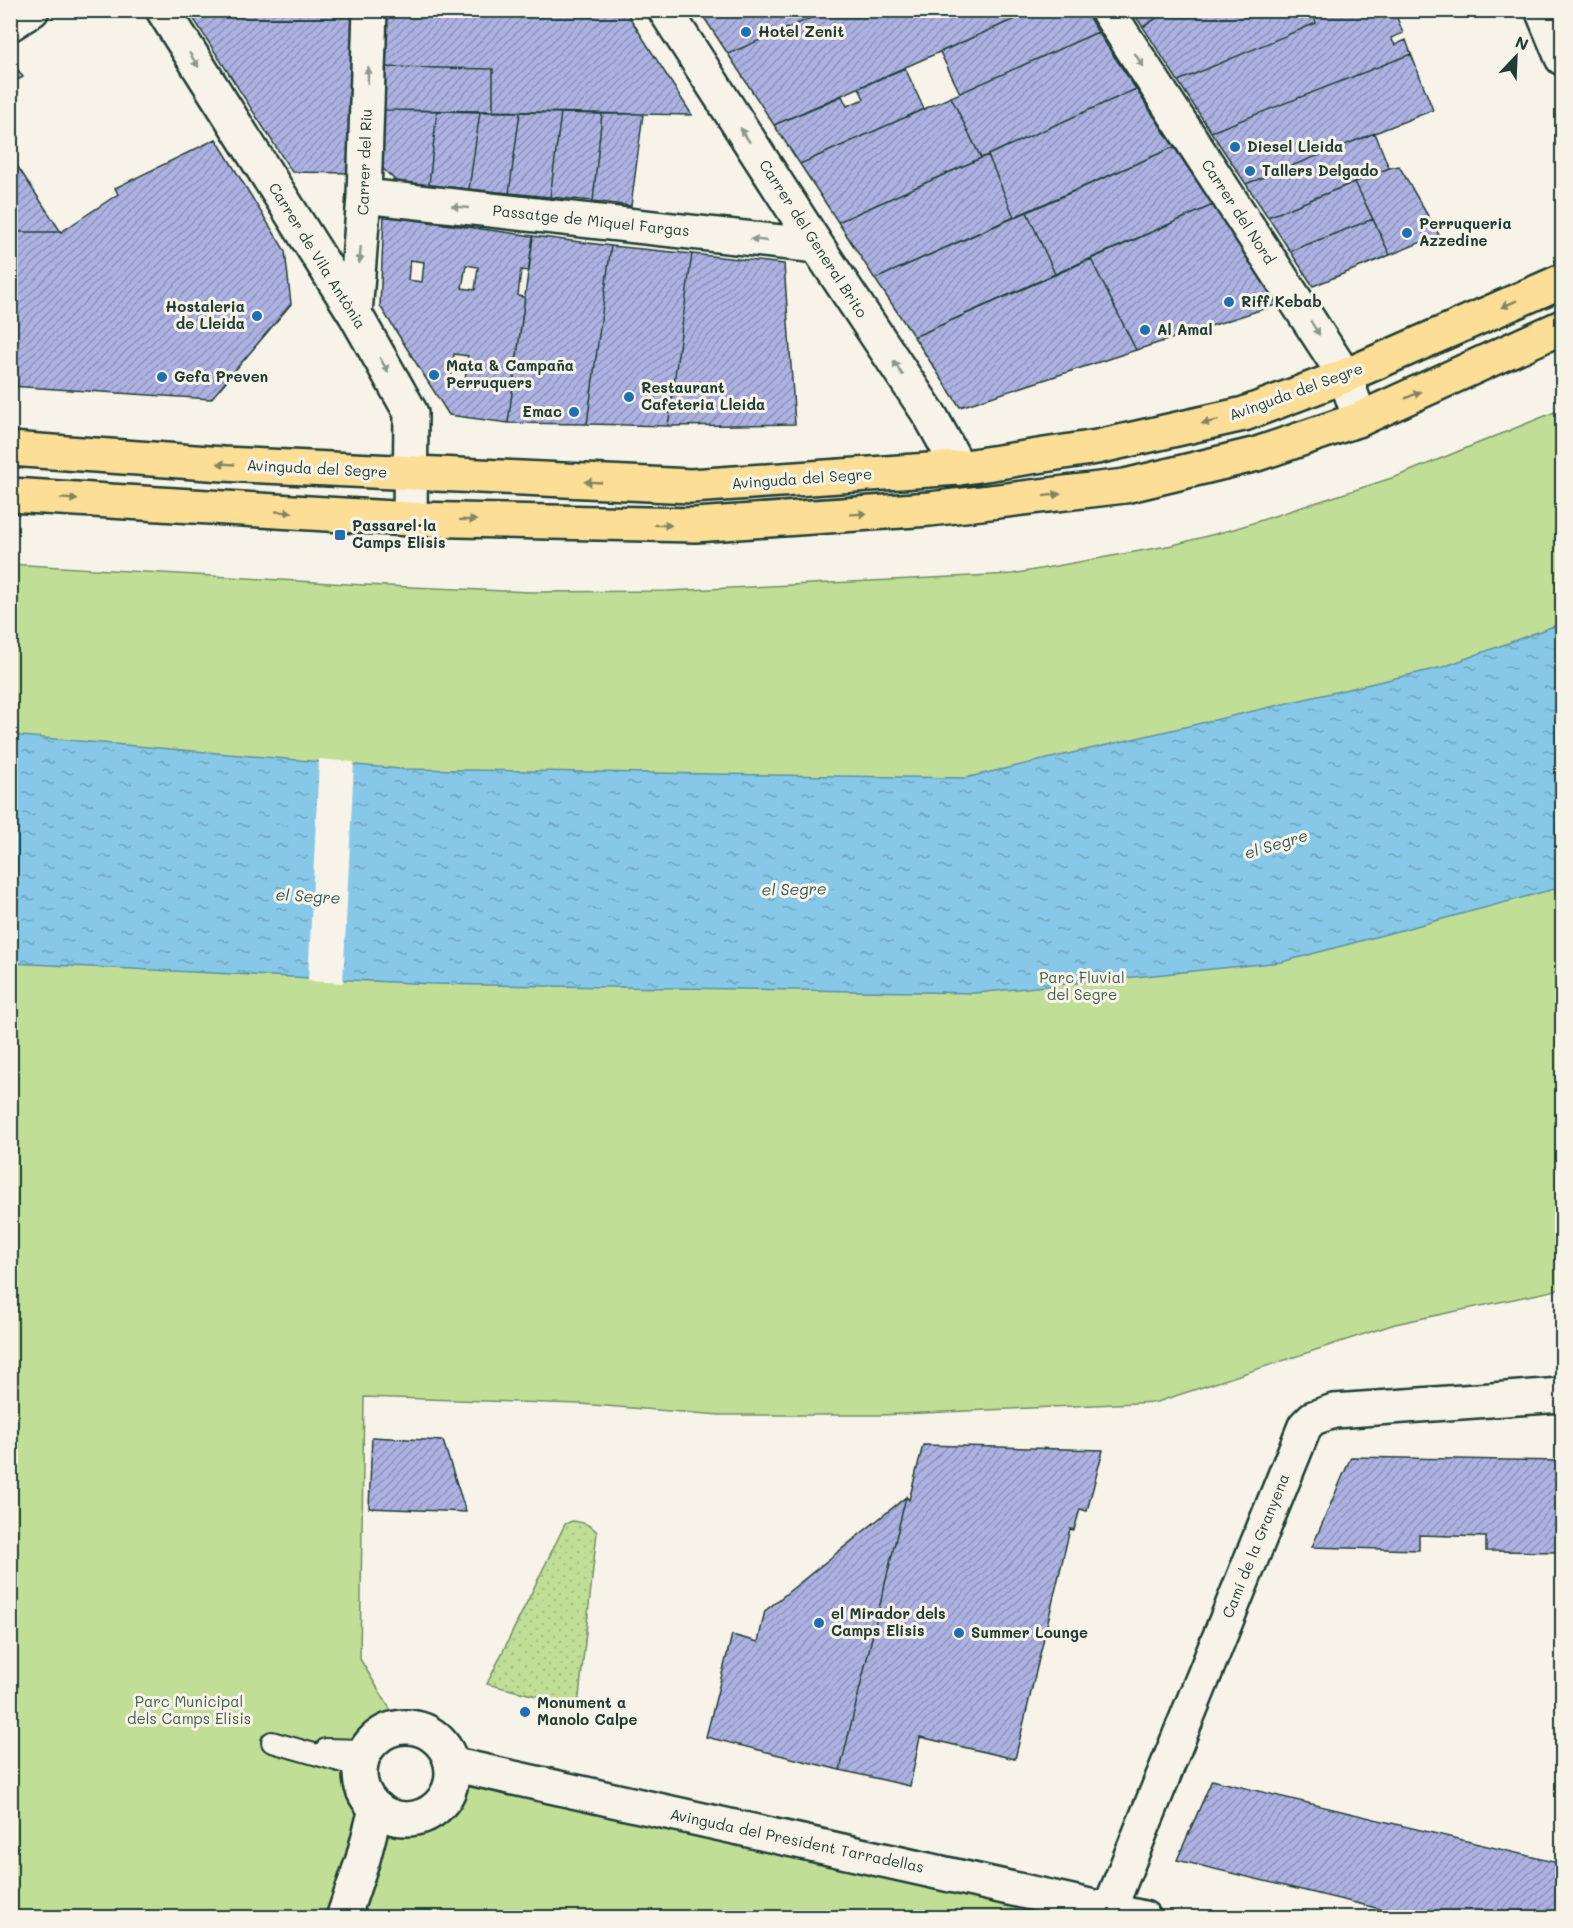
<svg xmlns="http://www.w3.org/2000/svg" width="1573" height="1928" viewBox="0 0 1573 1928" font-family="Mali,sans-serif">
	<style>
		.grass { fill: url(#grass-dots); stroke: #708e65; stroke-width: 1.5 }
		.park { fill: #c0de96; stroke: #708e65; stroke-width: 1.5 }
		.water { fill: url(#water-ripples); stroke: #5d90a0; stroke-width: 1.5 }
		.pier { fill: #f7f3e8 }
		.building { fill: url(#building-hatch); stroke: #1f3d34; stroke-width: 1.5; fill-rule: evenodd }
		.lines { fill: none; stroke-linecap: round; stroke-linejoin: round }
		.service-casing { stroke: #1f3d34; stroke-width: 24 }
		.minor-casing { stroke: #1f3d34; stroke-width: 38 }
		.primary-casing { stroke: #1f3d34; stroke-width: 38 }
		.service { stroke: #f7f3e8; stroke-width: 20 }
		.minor { stroke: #f7f3e8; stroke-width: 33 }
		.primary { stroke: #fcde96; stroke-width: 33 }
		.oneway { fill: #8b988e }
		.oneway2 { fill: #828560 }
		.poi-dot { fill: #1f6fb2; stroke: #f7f3e8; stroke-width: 2 }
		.labels { text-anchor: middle; stroke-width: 6; stroke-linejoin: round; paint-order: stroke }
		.poi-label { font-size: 15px; font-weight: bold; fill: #1f3d34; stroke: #f7f3e8; text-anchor: start }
		.street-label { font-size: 15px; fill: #1f3d34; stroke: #f7f3e8 }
		.park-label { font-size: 15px; fill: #3f5d48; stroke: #f7f3e8 }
		.water-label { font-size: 16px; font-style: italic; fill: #345958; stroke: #f7f3e8 }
	</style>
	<defs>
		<pattern id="grass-dots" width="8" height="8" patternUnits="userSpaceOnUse" patternTransform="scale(1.5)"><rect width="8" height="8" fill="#c0de96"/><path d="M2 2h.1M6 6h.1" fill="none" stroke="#a5bf82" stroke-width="1.8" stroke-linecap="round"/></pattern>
		<pattern id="water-ripples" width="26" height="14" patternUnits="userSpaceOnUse" patternTransform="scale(1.5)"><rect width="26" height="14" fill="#87c8e8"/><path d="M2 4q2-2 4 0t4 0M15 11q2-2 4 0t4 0" fill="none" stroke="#6ea4bd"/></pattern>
		<pattern id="building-hatch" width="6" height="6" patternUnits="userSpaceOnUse" patternTransform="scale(1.5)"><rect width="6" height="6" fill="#aeb2e3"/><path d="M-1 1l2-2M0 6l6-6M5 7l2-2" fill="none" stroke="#8d92b9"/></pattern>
	</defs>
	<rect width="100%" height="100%" fill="#f7f3e8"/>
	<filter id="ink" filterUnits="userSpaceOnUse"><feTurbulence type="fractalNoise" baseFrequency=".0167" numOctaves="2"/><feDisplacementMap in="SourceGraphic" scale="12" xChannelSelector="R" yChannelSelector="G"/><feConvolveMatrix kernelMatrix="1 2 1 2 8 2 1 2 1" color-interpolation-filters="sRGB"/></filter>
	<g filter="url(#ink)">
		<path class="grass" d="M 572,1521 C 582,1522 590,1524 597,1532 L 578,1706 L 487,1684 L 565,1524 Z"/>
		<path class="park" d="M 1562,409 L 1562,1289 L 1395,1324 L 1157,1402 L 881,1415 L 720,1415 L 580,1404 L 364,1397 L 360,1659 L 401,1727 C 381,1733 368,1741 362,1762 C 349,1803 403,1837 436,1808 C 444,1800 448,1790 451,1779 L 1144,1917 L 11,1917 L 10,564 L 364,585 L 531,592 L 668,591 L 1012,574 L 1173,545 L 1234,529 L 1398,476 Z"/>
		<path class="water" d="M 1562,623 L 1562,887 L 1282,962 L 976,993 L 431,984 L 11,963 L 10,735 L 401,769 L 965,778 L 1443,667 Z"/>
		<path class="pier" d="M 319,759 L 354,762 L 343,983 L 308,981 Z"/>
		<path class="building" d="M 188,10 L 354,10 L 350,173 L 292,172 Z
			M 386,10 L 625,10 L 692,115 L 493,111 L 493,69 L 384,67 Z
			M 699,10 L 829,10 L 728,54 Z
			M 829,10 L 1035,10 L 774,125 L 728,54 Z
			M 1035,10 L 1084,10 L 1098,32 L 960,93 L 940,52 Z
			M 1131,10 L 1169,10 L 1143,27 Z
			M 1169,10 L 1312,10 L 1316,23 L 1178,81 L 1143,27 Z
			M 1312,10 L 1380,10 L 1381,14 L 1394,10 L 1403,33 L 1391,38 L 1395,45 L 1406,40 L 1411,54 L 1211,132 L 1178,81 L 1316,23 Z
			M 1098,32 L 1136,89 L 981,158 L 951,97 Z
			M 1411,54 L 1433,110 L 1246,184 L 1211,132 Z
			M 10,58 L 23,77 L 10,84 Z
			M 384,67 L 493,69 L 493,111 L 382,110 Z
			M 905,68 L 924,109 L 800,164 L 774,125 L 842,96 L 847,106 L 864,99 L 859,88 Z
			M 1136,89 L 1174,147 L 1014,217 L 988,155 Z
			M 951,97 L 981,158 L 838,222 L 800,164 Z
			M 382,110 L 437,111 L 429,185 L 396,181 L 380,166 Z
			M 437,111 L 480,112 L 469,189 L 429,185 Z
			M 480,112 L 520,112 L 509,193 L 469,189 Z
			M 520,112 L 561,113 L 550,197 L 509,193 Z
			M 561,113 L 602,114 L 593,201 L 550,197 Z
			M 602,114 L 643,114 L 631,206 L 593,201 Z
			M 1375,133 L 1389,168 L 1268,217 L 1246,184 Z
			M 216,139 L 285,251 L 291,304 L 211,399 L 10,386 L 10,232 L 61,232 L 118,194 L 115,188 Z
			M 1174,147 L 1213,205 L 1055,274 L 1027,212 Z
			M 10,155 L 61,232 L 10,232 Z
			M 988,155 L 1014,217 L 875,279 L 838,222 Z
			M 1399,166 L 1439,235 L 1390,255 L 1355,182 L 1389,168 Z
			M 1355,182 L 1373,219 L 1290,251 L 1268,217 Z
			M 1213,205 L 1279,304 L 1136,350 L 1091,259 Z
			M 1027,212 L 1055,274 L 914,337 L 875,279 Z
			M 384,216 L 533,236 L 529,271 L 521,270 L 518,296 L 525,297 L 508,423 L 449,415 L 380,306 ZM 410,260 L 424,262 L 422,282 L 408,280 ZM 466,265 L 478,267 L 475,290 L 462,288 ZM 454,354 L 468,356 L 465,381 L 451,379 Z
			M 1373,219 L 1390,255 L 1313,286 L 1290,251 Z
			M 533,236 L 611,246 L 587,424 L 508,423 Z
			M 611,246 L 692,254 L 668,426 L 587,424 Z
			M 692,254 L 784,264 L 795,424 L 668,426 Z
			M 1091,259 L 1136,350 L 960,407 L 914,337 Z
			M 372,1437 L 443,1441 L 466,1512 L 369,1508 Z
			M 923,1445 L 1103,1450 L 1087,1511 L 1080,1509 L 1074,1530 L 1070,1529 L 1015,1759 L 920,1737 L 910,1786 L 840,1770 L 906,1497 L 909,1500 Z
			M 1351,1457 L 1562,1461 L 1562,1552 L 1486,1551 L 1486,1537 L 1419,1535 L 1419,1550 L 1312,1547 Z
			M 906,1497 L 840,1770 L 706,1737 L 732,1635 L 758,1642 L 765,1611 Z
			M 1212,1780 L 1562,1864 L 1562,1918 L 1418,1918 L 1177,1860 Z"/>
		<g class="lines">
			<defs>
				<path id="service" d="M 272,1742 L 360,1767
					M 326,1749 L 365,1750"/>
				<path id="minor" d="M 163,10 L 355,314 L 411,413 L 410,519
					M 665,10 L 817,246 L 931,417 L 959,468
					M 1107,10 L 1345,376 L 1360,419
					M 1542,10 L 1562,58
					M 10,24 L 32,10
					M 364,196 L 817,246
					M 355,314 L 364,196 L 370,10
					M360 1773a46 46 0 1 1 92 0a46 46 0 1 1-92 0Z
					M 451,1764 L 1144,1918
					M 1109,1910 L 1305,1426 L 1313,1418 L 1334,1411 L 1562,1395
					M 343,1918 L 363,1859 L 376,1809"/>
				<path id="primary" d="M 10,449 L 223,464 L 691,486 L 959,468 L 1097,447 L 1244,414 L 1345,376 L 1562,281
					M 10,495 L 410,519 L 695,525 L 930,509 L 1125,486 L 1257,454 L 1360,419 L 1562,327"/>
			</defs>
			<use href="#service" class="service-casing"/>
			<use href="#minor" class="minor-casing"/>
			<use href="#primary" class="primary-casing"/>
			<use href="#service" class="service"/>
			<use href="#minor" class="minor"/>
			<use href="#primary" class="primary"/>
		</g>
		<defs><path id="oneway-solid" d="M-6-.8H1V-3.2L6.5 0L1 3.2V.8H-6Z" transform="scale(1.5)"/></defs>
		<g class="oneway">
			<use href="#oneway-solid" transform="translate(194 60) rotate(58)"/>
			<use href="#oneway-solid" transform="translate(1139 60) rotate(57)"/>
			<use href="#oneway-solid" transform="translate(368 75) rotate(-88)"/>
			<use href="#oneway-solid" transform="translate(745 135) rotate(-123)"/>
			<use href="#oneway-solid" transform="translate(460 207) rotate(-174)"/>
			<use href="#oneway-solid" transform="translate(759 240) rotate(-174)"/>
			<use href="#oneway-solid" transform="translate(360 255) rotate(95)"/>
			<use href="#oneway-solid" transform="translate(1315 328) rotate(58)"/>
			<use href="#oneway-solid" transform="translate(384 365) rotate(60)"/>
			<use href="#oneway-solid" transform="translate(898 368) rotate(-124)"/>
		</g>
		<g class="oneway2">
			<use href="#oneway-solid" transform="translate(1509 304) rotate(156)"/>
			<use href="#oneway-solid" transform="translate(1413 395) rotate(-24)"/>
			<use href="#oneway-solid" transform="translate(1210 422) rotate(168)"/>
			<use href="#oneway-solid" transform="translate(226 464) rotate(-177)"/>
			<use href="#oneway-solid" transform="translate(593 482) rotate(-177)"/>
			<use href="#oneway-solid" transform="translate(1052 495) rotate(-7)"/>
			<use href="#oneway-solid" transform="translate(69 499) rotate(4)"/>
			<use href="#oneway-solid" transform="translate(284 512) rotate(3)"/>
			<use href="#oneway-solid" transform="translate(858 514) rotate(-4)"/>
			<use href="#oneway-solid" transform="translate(468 520) rotate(1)"/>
			<use href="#oneway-solid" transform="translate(663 525) rotate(1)"/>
		</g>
	</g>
	<g class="poi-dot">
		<circle cx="746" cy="32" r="6"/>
		<circle cx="1235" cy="147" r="6"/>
		<circle cx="1250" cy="171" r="6"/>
		<circle cx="1407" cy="233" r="6"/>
		<circle cx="1229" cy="302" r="6"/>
		<circle cx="257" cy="316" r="6"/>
		<circle cx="1145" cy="330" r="6"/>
		<circle cx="434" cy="375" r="6"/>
		<circle cx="162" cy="377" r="6"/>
		<circle cx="629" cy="397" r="6"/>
		<circle cx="574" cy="412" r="6"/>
		<rect x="334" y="529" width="12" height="12" rx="3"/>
		<circle cx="819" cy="1623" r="6"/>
		<circle cx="959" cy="1633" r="6"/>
		<circle cx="525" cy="1712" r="6"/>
	</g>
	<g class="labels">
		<g class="poi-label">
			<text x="758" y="37">Hotel Zenit</text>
			<text x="1247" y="152">Diesel Lleida</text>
			<text x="1262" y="176">Tallers Delgado</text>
			<text x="1419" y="229">Perruqueria<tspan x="1419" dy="17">Azzedine</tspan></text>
			<text x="1241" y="307">Riff Kebab</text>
			<text x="245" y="312" text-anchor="end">Hostaleria<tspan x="245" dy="17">de Lleida</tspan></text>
			<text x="1157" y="335">Al Amal</text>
			<text x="446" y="371">Mata &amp; Campaña<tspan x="446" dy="17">Perruquers</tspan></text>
			<text x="174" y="382">Gefa Preven</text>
			<text x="641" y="393">Restaurant<tspan x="641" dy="17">Cafeteria Lleida</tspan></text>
			<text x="562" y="417" text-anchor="end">Emac</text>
			<text x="352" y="531">Passarel·la<tspan x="352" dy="17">Camps Elisis</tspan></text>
			<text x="831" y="1619">el Mirador dels<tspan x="831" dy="17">Camps Elisis</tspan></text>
			<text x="971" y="1638">Summer Lounge</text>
			<text x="537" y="1708">Monument a<tspan x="537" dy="17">Manolo Calpe</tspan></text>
		</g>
		<g class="street-label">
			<text transform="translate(365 162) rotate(-88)" y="5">Carrer del Riu</text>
			<text transform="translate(1238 212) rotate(57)" y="5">Carrer del Nord</text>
			<text transform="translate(591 221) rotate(6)" y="5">Passatge de Miquel Fargas</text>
			<text transform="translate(813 239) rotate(57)" y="5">Carrer del General Brito</text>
			<text transform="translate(317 256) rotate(58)" y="5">Carrer de Vila Antònia</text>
			<text transform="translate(1296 392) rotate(-20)" y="5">Avinguda del Segre</text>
			<text transform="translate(317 469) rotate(3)" y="5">Avinguda del Segre</text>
			<text transform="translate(802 479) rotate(-4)" y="5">Avinguda del Segre</text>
			<text transform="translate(1256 1546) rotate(-68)" y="5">Camí de la Granyena</text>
			<text transform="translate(797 1841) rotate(12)" y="5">Avinguda del President Tarradellas</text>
		</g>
		<g class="park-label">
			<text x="1082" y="983">Parc Fluvial<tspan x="1082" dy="17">del Segre</tspan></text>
			<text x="189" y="1707">Parc Municipal<tspan x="189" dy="17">dels Camps Elisis</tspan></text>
		</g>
		<g class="water-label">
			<text transform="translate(1276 844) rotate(-17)" y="6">el Segre</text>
			<text transform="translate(794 889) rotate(-1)" y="6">el Segre</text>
			<text transform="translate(308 896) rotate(3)" y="6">el Segre</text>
		</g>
	</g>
	<rect width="1573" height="1928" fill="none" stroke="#f7f3e8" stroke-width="36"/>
	<rect x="18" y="18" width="1537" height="1892" fill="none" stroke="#1f3d34" stroke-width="2" filter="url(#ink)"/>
	<g transform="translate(1516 57) rotate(23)" stroke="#f7f3e8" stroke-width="4.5" paint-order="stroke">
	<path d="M0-4.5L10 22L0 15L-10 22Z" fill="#1f3d34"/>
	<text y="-9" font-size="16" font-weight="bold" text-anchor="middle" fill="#1f3d34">N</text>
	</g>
</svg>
